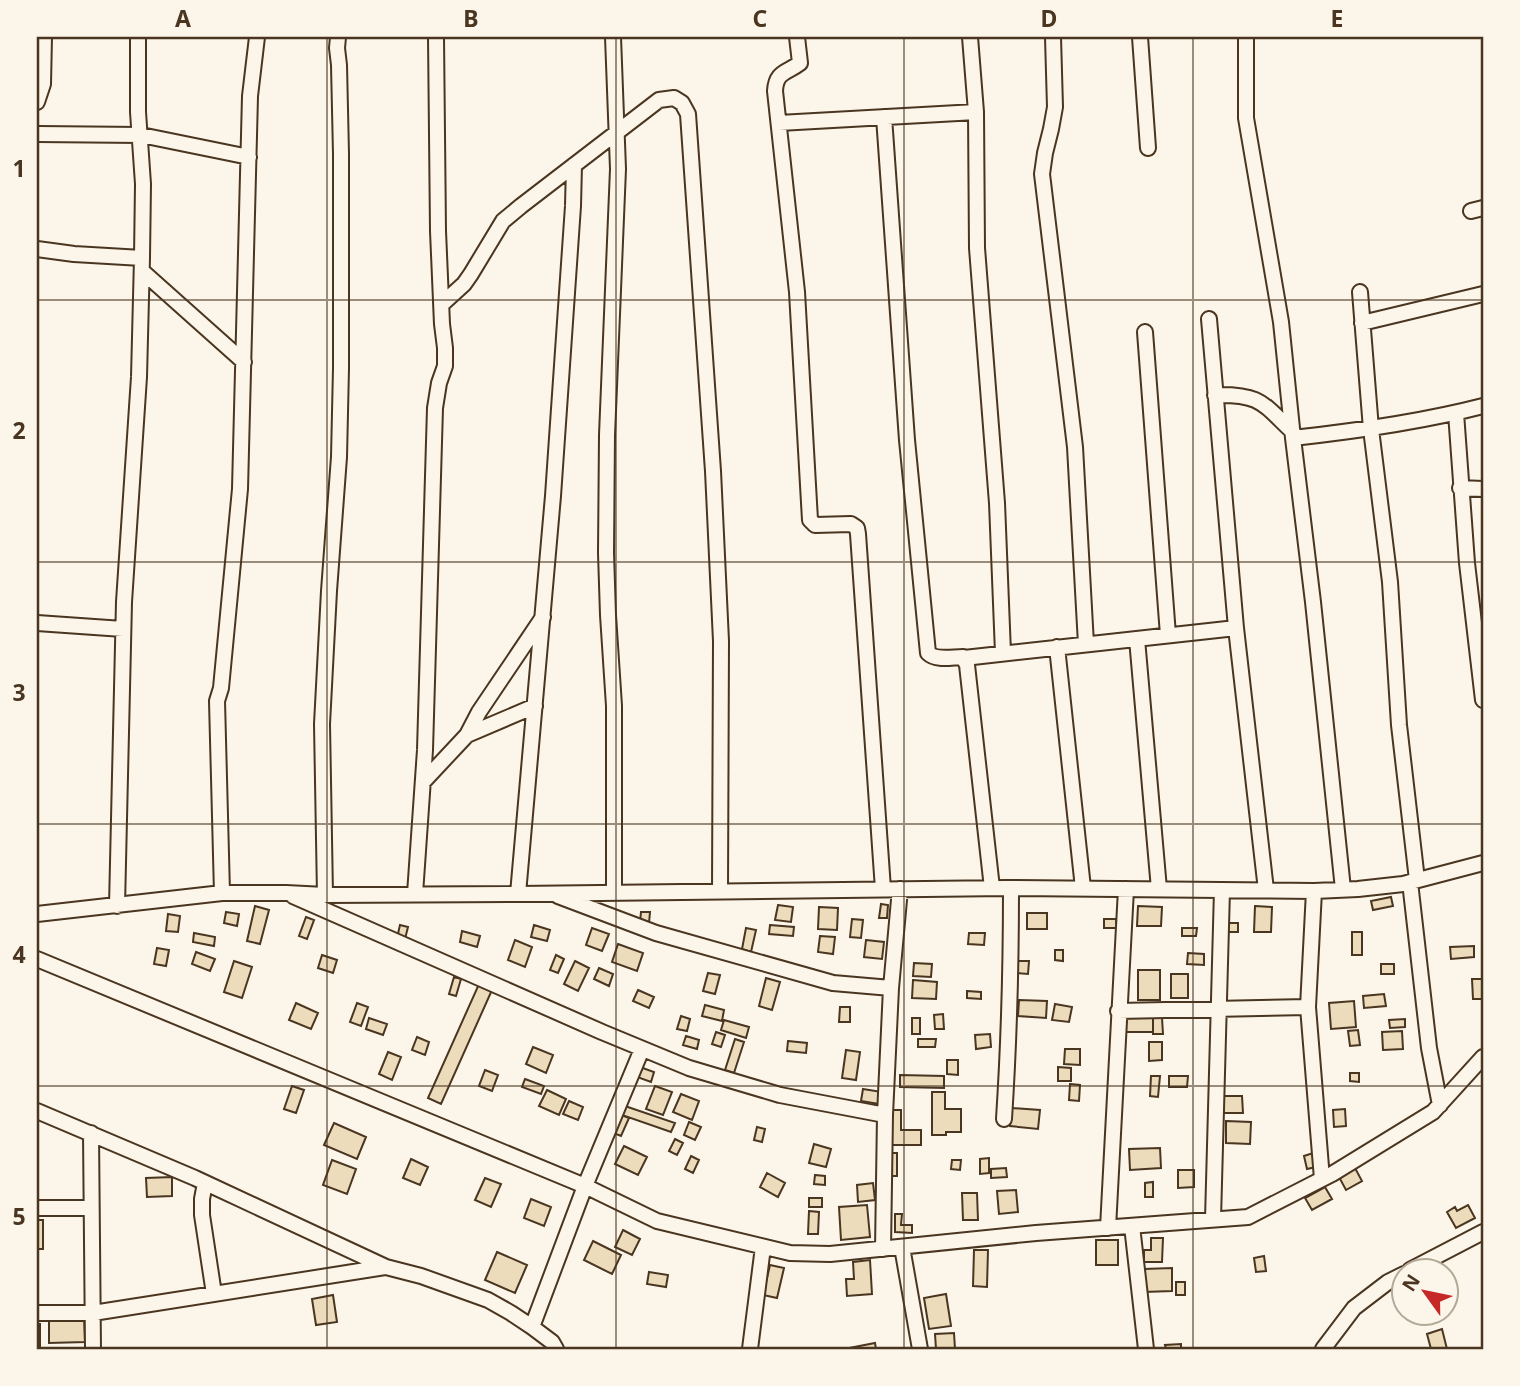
<svg xmlns="http://www.w3.org/2000/svg" width="1520" height="1386" viewBox="0 0 1520 1386" font-family="'Noto Sans',sans-serif">
	<style>
		.building { fill: #ecdcbc; stroke: #4a3520; stroke-width: 2 }
		.lines { fill: none; stroke-linecap: round; stroke-linejoin: round }
		.minor-casing { stroke: #4a3520; stroke-width: 18 }
		.minor { stroke: #fbf6e9; stroke-width: 14 }
		.grid { fill: none; stroke: #4a3520; stroke-width: 2; stroke-opacity: 0.55 }
		.neatline { fill: none; stroke: #4a3520; stroke-width: 2.5 }
		.grid-label { font-size: 23px; text-anchor: middle; font-weight: bold; fill: #4a3520 }
	</style>
	<rect width="100%" height="100%" fill="#fbf6e9"/>
	<path class="building" d="M 1391,897 L 1393,906 L 1373,910 L 1371,901 Z
		M 881,904 L 888,905 L 887,918 L 879,918 Z
		M 778,905 L 793,907 L 791,922 L 775,920 Z
		M 255,906 L 269,910 L 260,944 L 247,941 Z
		M 1138,906 L 1162,907 L 1161,926 L 1137,926 Z
		M 1255,906 L 1272,907 L 1271,932 L 1254,932 Z
		M 819,907 L 838,908 L 837,930 L 818,929 Z
		M 226,912 L 239,914 L 237,926 L 224,923 Z
		M 641,912 L 650,912 L 649,923 L 640,922 Z
		M 1027,913 L 1047,913 L 1047,929 L 1027,929 Z
		M 168,914 L 180,916 L 178,932 L 166,931 Z
		M 306,917 L 314,920 L 307,939 L 299,936 Z
		M 852,919 L 863,920 L 861,938 L 850,937 Z
		M 1104,919 L 1116,919 L 1117,928 L 1104,928 Z
		M 1222,923 L 1238,923 L 1238,932 L 1222,932 Z
		M 400,925 L 408,927 L 405,939 L 397,938 Z
		M 534,925 L 550,930 L 547,941 L 531,937 Z
		M 770,925 L 794,927 L 793,936 L 769,934 Z
		M 592,928 L 609,934 L 602,951 L 586,945 Z
		M 746,928 L 756,930 L 751,952 L 742,949 Z
		M 1182,928 L 1197,928 L 1196,936 L 1182,936 Z
		M 462,931 L 480,936 L 477,947 L 460,942 Z
		M 1352,932 L 1362,932 L 1362,955 L 1352,955 Z
		M 194,933 L 215,937 L 214,946 L 193,942 Z
		M 969,933 L 985,933 L 984,945 L 968,944 Z
		M 820,936 L 835,937 L 833,954 L 818,952 Z
		M 515,940 L 532,947 L 525,967 L 508,960 Z
		M 866,940 L 884,942 L 882,959 L 864,957 Z
		M 618,944 L 643,953 L 637,971 L 612,962 Z
		M 1474,946 L 1474,957 L 1451,959 L 1450,947 Z
		M 157,948 L 169,950 L 166,966 L 154,964 Z
		M 1055,950 L 1063,950 L 1063,961 L 1055,960 Z
		M 196,952 L 215,959 L 210,971 L 192,964 Z
		M 1188,953 L 1204,954 L 1204,965 L 1187,964 Z
		M 322,955 L 337,960 L 333,973 L 318,968 Z
		M 556,955 L 564,959 L 558,973 L 550,970 Z
		M 234,961 L 252,967 L 242,998 L 224,992 Z
		M 575,961 L 589,968 L 578,991 L 564,984 Z
		M 1016,961 L 1029,961 L 1028,974 L 1015,973 Z
		M 914,963 L 932,964 L 931,977 L 913,976 Z
		M 1381,964 L 1394,964 L 1394,974 L 1381,974 Z
		M 599,968 L 613,974 L 609,986 L 594,979 Z
		M 1138,970 L 1160,970 L 1160,1000 L 1138,1000 Z
		M 708,973 L 720,975 L 715,994 L 703,991 Z
		M 1171,974 L 1188,974 L 1188,998 L 1171,998 Z
		M 454,977 L 461,979 L 456,996 L 449,994 Z
		M 766,978 L 780,982 L 772,1010 L 759,1006 Z
		M 1472,979 L 1483,979 L 1483,999 L 1473,999 Z
		M 913,980 L 937,982 L 936,999 L 912,998 Z
		M 479,984 L 492,990 L 441,1104 L 428,1098 Z
		M 638,990 L 654,997 L 649,1008 L 633,1001 Z
		M 967,991 L 981,992 L 981,999 L 967,998 Z
		M 1384,994 L 1386,1006 L 1364,1008 L 1363,996 Z
		M 1019,1000 L 1047,1001 L 1046,1018 L 1018,1016 Z
		M 1354,1001 L 1356,1027 L 1331,1029 L 1329,1003 Z
		M 296,1003 L 318,1013 L 311,1029 L 289,1020 Z
		M 357,1003 L 368,1007 L 361,1026 L 350,1022 Z
		M 1055,1004 L 1072,1007 L 1069,1022 L 1052,1020 Z
		M 705,1005 L 724,1010 L 722,1021 L 702,1016 Z
		M 840,1007 L 850,1007 L 850,1022 L 839,1022 Z
		M 943,1014 L 944,1029 L 935,1029 L 934,1015 Z
		M 681,1016 L 690,1019 L 687,1031 L 677,1029 Z
		M 369,1018 L 387,1024 L 383,1035 L 366,1029 Z
		M 912,1018 L 920,1018 L 920,1034 L 912,1034 Z
		M 1123,1018 L 1153,1018 L 1153,1032 L 1123,1032 Z
		M 1153,1018 L 1162,1018 L 1163,1034 L 1153,1034 Z
		M 1405,1019 L 1405,1027 L 1390,1028 L 1389,1020 Z
		M 724,1020 L 749,1027 L 746,1038 L 721,1030 Z
		M 1358,1030 L 1360,1045 L 1350,1046 L 1348,1031 Z
		M 1402,1031 L 1403,1049 L 1383,1050 L 1382,1032 Z
		M 716,1032 L 725,1035 L 721,1047 L 712,1044 Z
		M 990,1034 L 991,1047 L 976,1049 L 975,1035 Z
		M 686,1036 L 699,1040 L 697,1049 L 683,1045 Z
		M 417,1037 L 429,1042 L 425,1055 L 412,1050 Z
		M 735,1039 L 744,1042 L 734,1073 L 725,1070 Z
		M 918,1039 L 936,1039 L 935,1047 L 918,1047 Z
		M 788,1041 L 807,1043 L 806,1053 L 787,1051 Z
		M 1149,1042 L 1162,1042 L 1162,1060 L 1149,1061 Z
		M 533,1047 L 553,1055 L 546,1073 L 526,1064 Z
		M 1065,1049 L 1080,1049 L 1080,1065 L 1064,1064 Z
		M 846,1050 L 860,1052 L 856,1080 L 842,1078 Z
		M 388,1052 L 401,1057 L 392,1080 L 379,1074 Z
		M 947,1060 L 958,1060 L 958,1075 L 947,1074 Z
		M 640,1067 L 654,1072 L 651,1082 L 637,1077 Z
		M 1058,1067 L 1071,1068 L 1071,1081 L 1058,1081 Z
		M 485,1070 L 498,1075 L 492,1091 L 479,1086 Z
		M 1350,1073 L 1359,1073 L 1359,1082 L 1350,1081 Z
		M 900,1075 L 944,1076 L 944,1088 L 900,1087 Z
		M 1151,1076 L 1160,1076 L 1158,1097 L 1150,1096 Z
		M 1169,1076 L 1188,1076 L 1187,1087 L 1169,1087 Z
		M 525,1079 L 544,1086 L 541,1094 L 522,1087 Z
		M 1070,1084 L 1080,1085 L 1079,1101 L 1069,1100 Z
		M 292,1086 L 304,1090 L 296,1113 L 284,1109 Z
		M 655,1086 L 672,1092 L 663,1115 L 646,1109 Z
		M 863,1089 L 882,1092 L 879,1104 L 861,1101 Z
		M 547,1090 L 566,1099 L 559,1115 L 539,1106 Z
		M 932,1092 L 945,1092 L 945,1109 L 961,1109 L 961,1132 L 946,1132 L 946,1135 L 932,1135 Z
		M 681,1094 L 699,1101 L 692,1120 L 673,1112 Z
		M 1217,1096 L 1242,1096 L 1243,1113 L 1217,1113 Z
		M 569,1101 L 583,1107 L 578,1120 L 563,1114 Z
		M 622,1105 L 675,1123 L 671,1132 L 619,1114 Z
		M 1012,1108 L 1040,1110 L 1038,1129 L 1010,1126 Z
		M 1345,1109 L 1346,1126 L 1334,1127 L 1333,1110 Z
		M 891,1110 L 901,1110 L 901,1130 L 921,1130 L 921,1145 L 890,1145 Z
		M 619,1114 L 629,1118 L 621,1136 L 611,1132 Z
		M 1226,1121 L 1251,1122 L 1250,1144 L 1226,1143 Z
		M 689,1122 L 701,1127 L 695,1140 L 684,1135 Z
		M 334,1123 L 366,1137 L 357,1159 L 324,1145 Z
		M 757,1127 L 765,1129 L 762,1142 L 754,1140 Z
		M 675,1139 L 683,1143 L 677,1155 L 669,1151 Z
		M 814,1144 L 831,1149 L 826,1167 L 809,1163 Z
		M 624,1146 L 647,1157 L 638,1175 L 615,1164 Z
		M 1160,1148 L 1161,1168 L 1130,1170 L 1129,1149 Z
		M 888,1153 L 897,1153 L 897,1176 L 888,1176 Z
		M 1313,1153 L 1316,1167 L 1307,1169 L 1304,1156 Z
		M 691,1156 L 699,1160 L 693,1173 L 685,1169 Z
		M 989,1158 L 989,1173 L 980,1174 L 980,1159 Z
		M 411,1159 L 428,1167 L 420,1185 L 403,1178 Z
		M 332,1160 L 356,1169 L 347,1194 L 323,1185 Z
		M 952,1160 L 961,1160 L 960,1170 L 951,1169 Z
		M 1006,1168 L 1007,1177 L 991,1178 L 991,1169 Z
		M 1355,1168 L 1362,1181 L 1346,1190 L 1339,1177 Z
		M 1178,1170 L 1194,1170 L 1194,1187 L 1178,1188 Z
		M 767,1173 L 785,1183 L 778,1197 L 760,1187 Z
		M 815,1175 L 825,1176 L 825,1185 L 814,1184 Z
		M 172,1177 L 172,1196 L 147,1197 L 146,1178 Z
		M 485,1178 L 501,1184 L 491,1207 L 475,1200 Z
		M 1153,1182 L 1153,1197 L 1145,1197 L 1145,1183 Z
		M 873,1183 L 875,1200 L 858,1202 L 857,1185 Z
		M 1325,1187 L 1332,1199 L 1312,1210 L 1305,1198 Z
		M 1016,1190 L 1018,1212 L 999,1214 L 997,1191 Z
		M 962,1193 L 977,1193 L 978,1220 L 963,1220 Z
		M 809,1198 L 822,1198 L 822,1207 L 809,1207 Z
		M 531,1199 L 551,1207 L 544,1226 L 524,1218 Z
		M 867,1205 L 870,1237 L 841,1240 L 839,1207 Z
		M 1468,1205 L 1475,1218 L 1456,1228 L 1447,1212 L 1455,1207 L 1457,1211 Z
		M 809,1211 L 819,1212 L 818,1234 L 808,1234 Z
		M 895,1214 L 902,1214 L 901,1225 L 912,1225 L 912,1233 L 895,1232 Z
		M 37,1220 L 43,1220 L 43,1249 L 37,1249 Z
		M 623,1230 L 640,1239 L 632,1255 L 615,1247 Z
		M 1151,1238 L 1163,1238 L 1162,1262 L 1144,1262 L 1144,1250 L 1151,1250 Z
		M 1096,1240 L 1118,1240 L 1118,1265 L 1096,1265 Z
		M 593,1241 L 621,1255 L 612,1274 L 584,1260 Z
		M 974,1250 L 988,1250 L 987,1287 L 973,1286 Z
		M 497,1252 L 527,1265 L 515,1293 L 485,1280 Z
		M 1264,1256 L 1266,1271 L 1256,1272 L 1254,1258 Z
		M 870,1260 L 872,1294 L 847,1296 L 846,1279 L 854,1279 L 853,1262 Z
		M 770,1265 L 784,1268 L 777,1298 L 763,1295 Z
		M 1172,1268 L 1172,1291 L 1144,1292 L 1144,1269 Z
		M 649,1272 L 668,1275 L 666,1287 L 647,1284 Z
		M 1176,1282 L 1185,1282 L 1185,1295 L 1176,1295 Z
		M 946,1294 L 951,1326 L 929,1329 L 924,1298 Z
		M 333,1295 L 337,1322 L 316,1325 L 312,1299 Z
		M 84,1316 L 85,1342 L 49,1343 L 49,1317 Z
		M 37,1324 L 40,1324 L 40,1349 L 37,1349 Z
		M 1442,1329 L 1447,1349 L 1431,1349 L 1427,1334 Z
		M 954,1333 L 955,1349 L 936,1349 L 935,1334 Z
		M 875,1343 L 876,1349 L 844,1349 Z
		M 1181,1344 L 1181,1349 L 1166,1349 L 1165,1345 Z"/>
	<g class="lines">
		<defs>
			<path id="minor" d="M 613,37 L 618,169 L 607,435 L 606,553 L 608,615 L 614,706 L 614,893
				M 797,37 L 800,63 C 787,73 776,71 775,91 L 797,292 L 810,520 L 815,525 L 851,524 L 857,528 L 858,534 L 883,889
				M 970,37 L 976,112 L 977,248 L 997,503 L 1003,653
				M 1053,37 L 1055,107 L 1051,129 L 1045,153 L 1042,174 L 1075,447 L 1086,644
				M 1140,37 L 1148,148
				M 1246,37 L 1246,118 L 1281,322 L 1293,438 L 1313,602 L 1343,889
				M 37,102 L 43,84 L 44,37
				M 884,117 L 907,440 L 928,653 C 936,661 952,657 963,657 L 967,665 L 992,888
				M 779,123 L 976,112
				M 37,134 L 141,135 L 249,157
				M 1471,211 L 1483,208
				M 37,249 L 74,254 L 142,258
				M 142,271 L 244,362
				M 1360,292 L 1371,429 L 1390,582 L 1399,725 L 1417,880
				M 442,304 L 464,284 L 471,274 L 503,221 L 521,206 L 659,100 L 674,98 L 682,103 L 688,114 L 713,471 L 721,641 L 720,891
				M 1209,319 L 1236,628 L 1266,890
				M 1362,323 L 1483,294
				M 1145,332 L 1168,635
				M 1215,395 C 1261,394 1262,403 1293,432
				M 1456,413 L 1467,563 L 1483,700
				M 1293,438 C 1357,431 1421,422 1483,406
				M 1460,488 L 1483,489
				M 37,623 L 123,629
				M 1137,639 L 1159,889
				M 1057,647 L 1083,888
				M 964,658 L 1236,628
				M 467,735 L 535,706
				M 423,782 L 467,735 L 479,712 L 543,617
				M 1410,882 L 1429,1048 L 1440,1105
				M 1314,891 L 1308,1007 L 1322,1179
				M 222,893 L 217,701 L 221,688 L 240,489 L 250,96 L 257,37
				M 415,894 L 425,750 L 435,408 L 439,383 L 445,366 L 445,348 L 442,324 L 438,231 L 436,37
				M 518,894 L 553,496 L 573,206 L 574,165
				M 325,895 L 322,724 L 329,591 L 339,457 L 341,368 L 341,154 L 339,65 L 337,48 L 338,37
				M 293,896 L 602,1032 L 689,1068 L 780,1095 L 885,1115
				M 558,896 L 656,933 L 833,983 L 891,988
				M 117,906 L 124,602 L 139,377 L 142,258 L 143,184 L 138,112 L 138,37
				M 37,914 L 222,893 L 286,893 L 325,895 L 518,894 L 1006,888 L 1314,891 L 1358,889 L 1403,884 L 1483,863
				M 37,959 L 585,1186 L 657,1221 L 790,1253 L 830,1254 L 1036,1233 L 1248,1217 L 1332,1174 L 1433,1112 L 1483,1057
				M 1118,1011 L 1308,1007
				M 37,1111 L 195,1178 L 386,1267 L 421,1276 L 488,1300 L 511,1313 L 532,1327 L 552,1342 L 556,1349
				M 1004,1119 C 1009,1042 1011,966 1011,889
				M 91,1133 L 93,1349
				M 205,1183 L 202,1199 L 202,1215 L 214,1294
				M 37,1208 L 91,1208
				M 1213,1219 L 1222,890
				M 1132,1226 L 1146,1349
				M 1108,1228 L 1126,889
				M 902,1247 L 920,1349
				M 883,1249 L 885,1115 L 891,988 L 900,889
				M 1410,1270 L 1483,1232
				M 37,1313 L 93,1313 L 385,1267
				M 532,1327 L 585,1186 L 642,1049
				M 750,1349 L 763,1247
				M 1323,1349 L 1354,1308 L 1388,1282 L 1404,1274"/>
		</defs>
		<use href="#minor" class="minor-casing"/>
		<use href="#minor" class="minor"/>
	</g>
	<path class="grid" d="M 327,37 L 327,1349M 616,37 L 616,1349M 904,37 L 904,1349M 1193,37 L 1193,1349M 37,300 L 1483,300M 37,562 L 1483,562M 37,824 L 1483,824M 37,1086 L 1483,1086"/>
	<rect width="1520" height="1386" fill="none" stroke="#fbf6e9" stroke-width="77"/>
	<g transform="translate(1425 1292) rotate(303)"><circle r="33" fill="#fbf6e9" stroke="#b4a999" stroke-width="2"/>
	<path d="M0-5L12 26L0 18L-12 26Z" fill="#c62828"/>
	<text y="-10" font-size="19" font-weight="bold" text-anchor="middle" fill="#4a3520">N</text>
	</g>
	<rect x="38" y="38" width="1444" height="1310" class="neatline"/>
	<g class="grid-label">
		<text x="183" y="27">A</text>
		<text x="471" y="27">B</text>
		<text x="760" y="27">C</text>
		<text x="1049" y="27">D</text>
		<text x="1337" y="27">E</text>
		<text x="19" y="177">1</text>
		<text x="19" y="439">2</text>
		<text x="19" y="701">3</text>
		<text x="19" y="963">4</text>
		<text x="19" y="1225">5</text>
	</g>
</svg>
